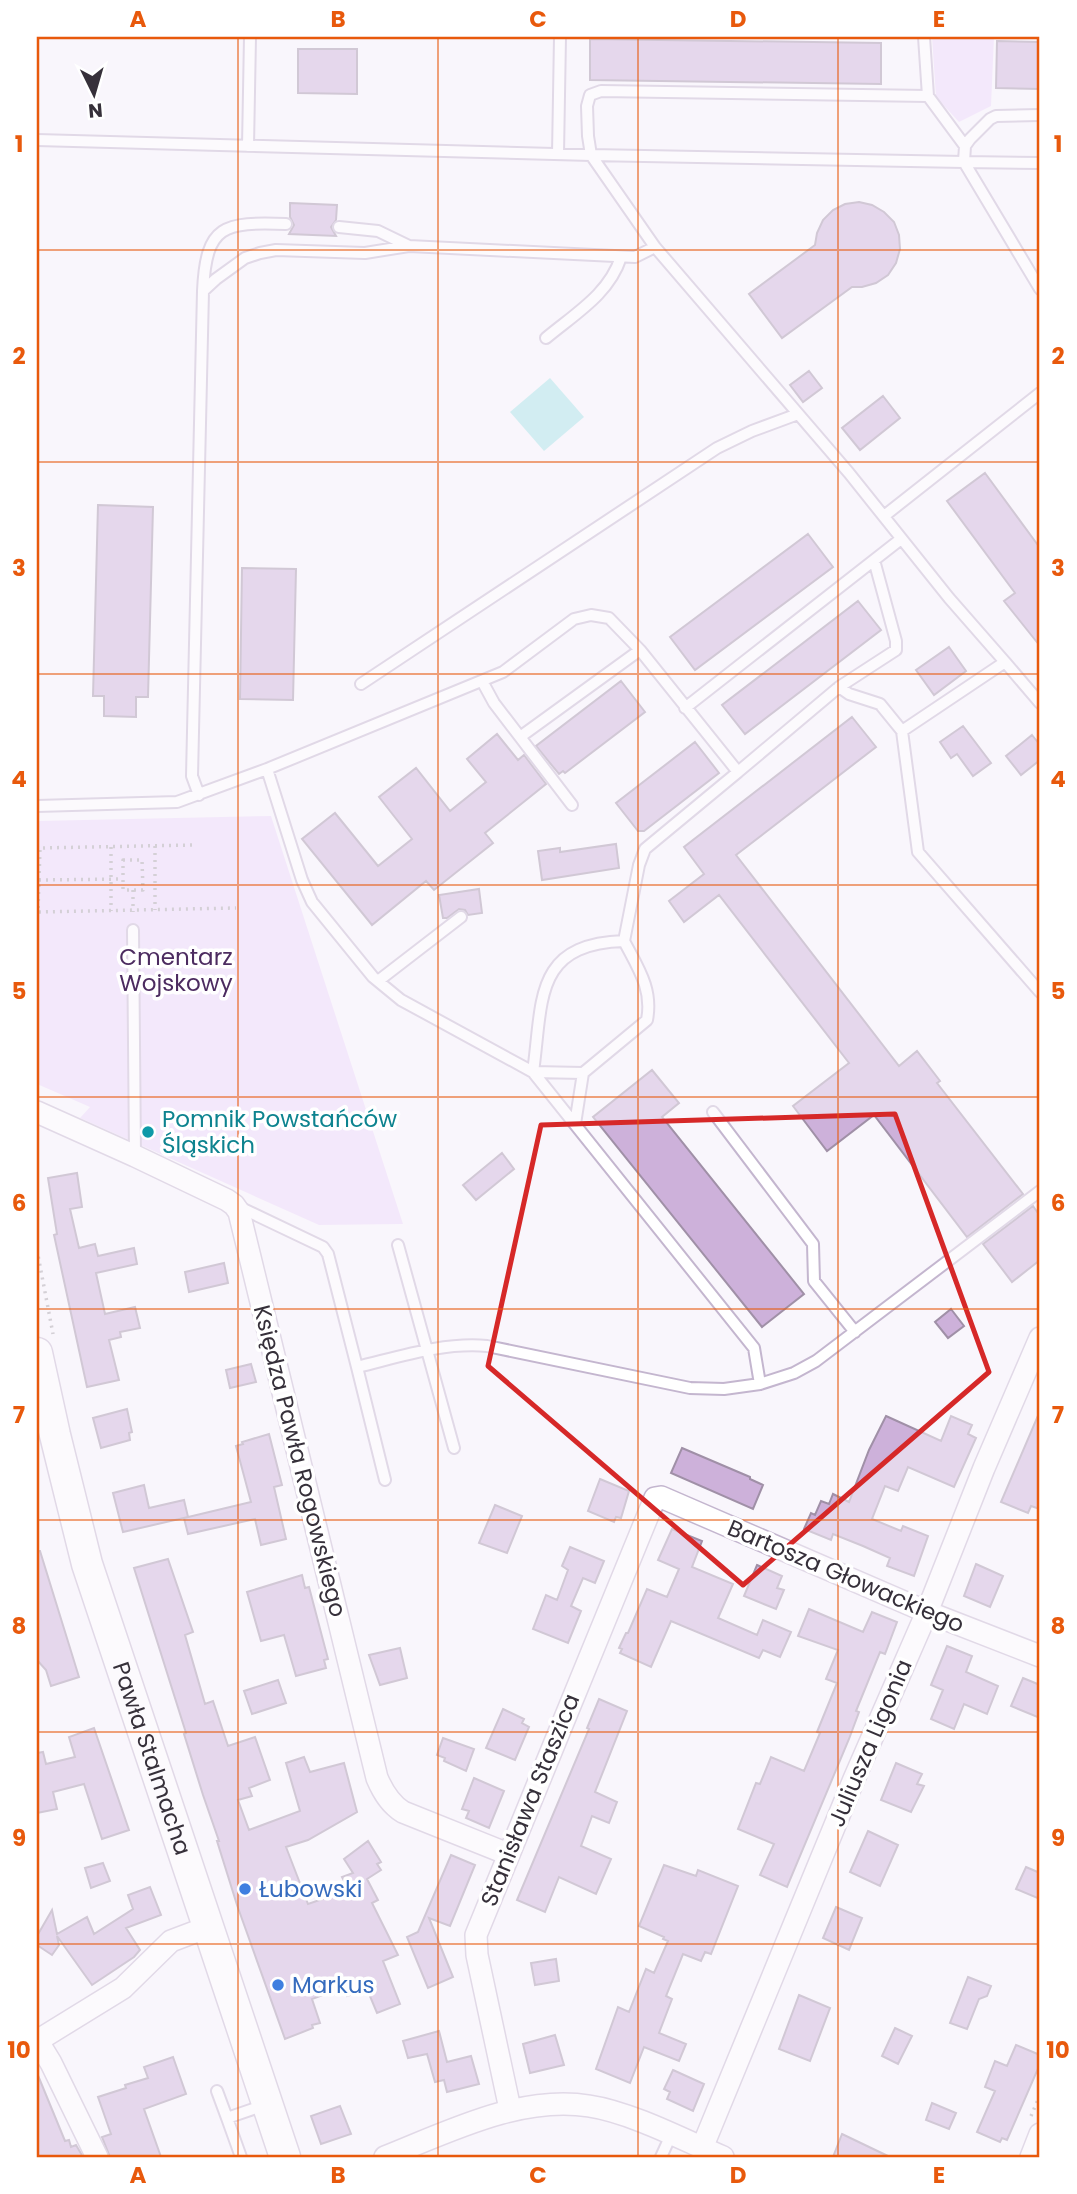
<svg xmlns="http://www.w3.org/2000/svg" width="1077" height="2194" viewBox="0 0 1077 2194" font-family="Poppins,sans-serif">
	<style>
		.green { fill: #ecd8fa }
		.water { fill: #a3e3e7 }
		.building { fill: #cdb1da; stroke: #a090a7; stroke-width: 2 }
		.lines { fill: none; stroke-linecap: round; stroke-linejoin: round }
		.lane-casing { stroke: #c4b6cf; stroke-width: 14 }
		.street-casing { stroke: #c4b6cf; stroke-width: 24 }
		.secondary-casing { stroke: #c4b6cf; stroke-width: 33 }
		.path { stroke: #a6a2a9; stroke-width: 3.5; stroke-dasharray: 2 5; stroke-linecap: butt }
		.lane { stroke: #fff; stroke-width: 10 }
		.street { stroke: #fff; stroke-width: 21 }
		.secondary { stroke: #fff; stroke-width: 30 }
		.marked { fill: none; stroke: #d62828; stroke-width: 5; stroke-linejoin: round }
		.grid { fill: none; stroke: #e8590c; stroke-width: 2; stroke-opacity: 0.55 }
		.culture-dot { fill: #0f9aa8; stroke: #fff; stroke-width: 2.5 }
		.shop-dot { fill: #3f7fe0; stroke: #fff; stroke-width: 2.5 }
		.labels { text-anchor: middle; stroke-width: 7; stroke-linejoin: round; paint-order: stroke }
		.park-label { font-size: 23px; fill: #4c2b60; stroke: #fff }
		.culture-label { font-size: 23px; fill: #0d838f; stroke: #fff; text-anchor: start }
		.street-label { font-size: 23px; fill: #36303a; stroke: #fff }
		.shop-label { font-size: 23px; fill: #366cbe; stroke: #fff; text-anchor: start }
		.neatline { fill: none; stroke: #e8590c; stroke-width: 2.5 }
		.grid-label { font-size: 23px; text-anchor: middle; font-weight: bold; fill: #e8590c }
	</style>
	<rect width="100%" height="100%" fill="#f9f6fc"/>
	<path class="green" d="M 932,37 L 994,37 L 991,106 L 959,122 L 936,97 Z
		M 271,816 L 403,1224 L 319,1225 L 80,1118 L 90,1107 L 37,1084 L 37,821 Z"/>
	<path class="water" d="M 550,378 L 584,417 L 544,451 L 510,412 Z"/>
	<path class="building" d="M 590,39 L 881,43 L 881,84 L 590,80 Z
		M 997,41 L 1040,42 L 1040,89 L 996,88 Z
		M 298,49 L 357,49 L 357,94 L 298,93 Z
		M 859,202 L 872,205 L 884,212 L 894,222 L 899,235 L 900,249 L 896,263 L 888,275 L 876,283 L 862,287 L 852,287 L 782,338 L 749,294 L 815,245 L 817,233 L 823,220 L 833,210 L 845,204 Z
		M 290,203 L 337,205 L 336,220 L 331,227 L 336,236 L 289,234 L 294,225 L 290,217 Z
		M 809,371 L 822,388 L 803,402 L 790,385 Z
		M 883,396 L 900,418 L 860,450 L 842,428 Z
		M 985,473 L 1040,548 L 1040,646 L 1004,601 L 1015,593 L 947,501 Z
		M 98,505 L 153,507 L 148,697 L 136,697 L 136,717 L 104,716 L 104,696 L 93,696 Z
		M 808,534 L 833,567 L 695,670 L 670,637 Z
		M 242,568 L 296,569 L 293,700 L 240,699 Z
		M 858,601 L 881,630 L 745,734 L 722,705 Z
		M 949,647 L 966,671 L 934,695 L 916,670 Z
		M 621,681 L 645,712 L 565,773 L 563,771 L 559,774 L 536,746 Z
		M 852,717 L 876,747 L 736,855 L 899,1066 L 917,1051 L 940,1081 L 937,1083 L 1023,1194 L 967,1237 L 874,1115 L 827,1151 L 793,1106 L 849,1063 L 719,895 L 684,922 L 669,901 L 704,874 L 684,847 Z
		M 963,726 L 991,763 L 973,776 L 957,754 L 951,758 L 940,742 Z
		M 497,734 L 518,760 L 524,755 L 546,784 L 485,833 L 493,843 L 434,890 L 426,881 L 372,925 L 302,839 L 335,813 L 378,866 L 412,839 L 379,797 L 416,768 L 450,811 L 486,782 L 467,759 Z
		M 1032,735 L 1040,745 L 1040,760 L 1021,775 L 1006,756 Z
		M 695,742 L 719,773 L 644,831 L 638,831 L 616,803 Z
		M 616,844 L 619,868 L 542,880 L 538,851 L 560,848 L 560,852 Z
		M 479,889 L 482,913 L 468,915 L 465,910 L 459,909 L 447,918 L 443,918 L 439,895 Z
		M 652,1070 L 679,1103 L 662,1117 L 804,1294 L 762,1327 L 593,1117 Z
		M 502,1153 L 514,1169 L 476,1200 L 463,1185 Z
		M 77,1173 L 82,1207 L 70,1209 L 79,1248 L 95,1244 L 98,1256 L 134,1248 L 137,1264 L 96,1273 L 105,1314 L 135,1307 L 140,1328 L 120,1332 L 121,1337 L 109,1340 L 119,1380 L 87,1387 L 54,1235 L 57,1234 L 48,1178 Z
		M 1033,1206 L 1040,1216 L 1040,1260 L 1012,1282 L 983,1244 Z
		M 224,1263 L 228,1283 L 189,1292 L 185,1272 Z
		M 951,1309 L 964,1326 L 948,1338 L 935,1322 Z
		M 251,1364 L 256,1382 L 230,1388 L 226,1370 Z
		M 127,1409 L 132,1432 L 129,1433 L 130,1440 L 101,1448 L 93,1418 Z
		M 1040,1411 L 1040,1509 L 1031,1506 L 1028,1513 L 1001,1502 Z
		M 886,1416 L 941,1441 L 951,1416 L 972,1425 L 968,1434 L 976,1438 L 954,1487 L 908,1467 L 898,1491 L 885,1486 L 872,1519 L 901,1531 L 903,1526 L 928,1536 L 914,1576 L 887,1566 L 890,1558 L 863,1546 L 833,1534 L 831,1540 L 804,1529 L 811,1513 L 815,1515 L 821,1501 L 829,1504 L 833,1494 L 849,1502 L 869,1450 Z
		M 269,1434 L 282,1485 L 274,1487 L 286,1539 L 261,1545 L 255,1519 L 188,1534 L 184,1518 L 251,1502 L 236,1446 L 243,1444 L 242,1442 Z
		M 682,1448 L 750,1477 L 750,1479 L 763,1485 L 753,1509 L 671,1473 Z
		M 600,1479 L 629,1491 L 621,1518 L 616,1517 L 614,1522 L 588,1511 Z
		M 144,1485 L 149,1508 L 184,1500 L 188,1517 L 123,1532 L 113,1493 Z
		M 495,1505 L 522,1516 L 507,1553 L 479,1543 Z
		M 672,1529 L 702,1541 L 692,1567 L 733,1584 L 718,1618 L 757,1635 L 763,1620 L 791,1632 L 780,1657 L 763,1650 L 759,1658 L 671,1621 L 651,1667 L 620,1653 L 622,1649 L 619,1648 L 626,1633 L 628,1633 L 647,1589 L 667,1597 L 679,1569 L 658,1560 Z
		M 570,1547 L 604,1561 L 595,1583 L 583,1578 L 571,1606 L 581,1611 L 568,1643 L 533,1629 L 546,1595 L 557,1600 L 568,1570 L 562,1566 Z
		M 37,1551 L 40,1551 L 79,1677 L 51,1686 L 46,1670 L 37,1660 Z
		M 168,1559 L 193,1632 L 185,1635 L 205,1704 L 213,1701 L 228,1746 L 255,1737 L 270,1780 L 249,1788 L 252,1796 L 238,1800 L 249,1830 L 300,1811 L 286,1763 L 304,1757 L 310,1772 L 344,1763 L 357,1812 L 308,1840 L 286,1847 L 308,1904 L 349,1890 L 342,1877 L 353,1873 L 344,1859 L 368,1841 L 381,1862 L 377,1864 L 381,1870 L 367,1879 L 378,1900 L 372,1903 L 398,1955 L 383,1961 L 400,2004 L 377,2013 L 367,1989 L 347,1996 L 344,1987 L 312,1999 L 320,2023 L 312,2025 L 313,2028 L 285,2039 L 237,1905 L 217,1841 L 219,1841 L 203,1795 L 184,1734 L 186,1733 L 134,1568 Z
		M 976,1564 L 1003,1576 L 990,1607 L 964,1596 Z
		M 757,1565 L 782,1576 L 777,1588 L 784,1590 L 776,1609 L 744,1596 Z
		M 302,1575 L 305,1588 L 309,1587 L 328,1659 L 324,1660 L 326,1668 L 296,1676 L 284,1635 L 261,1641 L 247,1592 Z
		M 809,1609 L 863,1632 L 872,1612 L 897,1622 L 885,1654 L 880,1652 L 856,1711 L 859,1712 L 849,1739 L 787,1887 L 760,1875 L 774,1844 L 738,1829 L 756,1783 L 760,1784 L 771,1757 L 804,1771 L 820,1733 L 817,1732 L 837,1683 L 826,1679 L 838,1650 L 798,1636 Z
		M 947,1646 L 972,1656 L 966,1672 L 998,1686 L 987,1714 L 964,1704 L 954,1729 L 931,1719 L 943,1690 L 931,1685 Z
		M 400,1648 L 407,1678 L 380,1685 L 369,1655 Z
		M 1023,1678 L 1040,1685 L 1040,1718 L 1011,1706 Z
		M 278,1680 L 286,1703 L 252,1714 L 244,1691 Z
		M 599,1699 L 627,1711 L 595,1792 L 617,1802 L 609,1823 L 592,1816 L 581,1846 L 611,1859 L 596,1894 L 559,1877 L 545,1912 L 517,1900 L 589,1729 L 587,1728 Z
		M 503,1709 L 524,1719 L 522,1723 L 529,1727 L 515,1760 L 486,1748 Z
		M 94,1728 L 129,1830 L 102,1839 L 84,1784 L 53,1792 L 57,1809 L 37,1813 L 37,1753 L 43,1752 L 46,1764 L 75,1757 L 69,1737 Z
		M 443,1738 L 474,1749 L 466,1771 L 444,1761 L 445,1758 L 437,1755 Z
		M 896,1763 L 922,1774 L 917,1784 L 924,1786 L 911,1812 L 881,1800 Z
		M 474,1778 L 504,1791 L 489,1828 L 466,1818 L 469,1811 L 462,1809 Z
		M 868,1831 L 898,1845 L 880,1886 L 850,1872 Z
		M 451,1855 L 475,1865 L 450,1926 L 429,1918 L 453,1977 L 428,1988 L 407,1937 L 418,1932 Z
		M 103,1863 L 110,1881 L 91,1888 L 85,1868 Z
		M 664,1865 L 696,1876 L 698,1870 L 738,1886 L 711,1954 L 705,1952 L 701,1961 L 683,1954 L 666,1996 L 672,1999 L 659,2033 L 686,2044 L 679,2061 L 644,2047 L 630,2083 L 596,2069 L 618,2007 L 629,2012 L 646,1969 L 654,1973 L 668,1941 L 663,1939 L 664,1937 L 639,1926 Z
		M 1026,1867 L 1040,1873 L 1040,1899 L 1016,1889 Z
		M 150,1887 L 161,1915 L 126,1928 L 140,1950 L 134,1957 L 92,1985 L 57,1936 L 59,1945 L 52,1955 L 37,1945 L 37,1936 L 52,1910 L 57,1934 L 87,1917 L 94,1934 L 133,1909 L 128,1895 Z
		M 836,1907 L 862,1918 L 849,1950 L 823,1938 Z
		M 556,1959 L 559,1981 L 535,1985 L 531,1963 Z
		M 968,1977 L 991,1986 L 987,1996 L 979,1999 L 967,2029 L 950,2023 Z
		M 799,1995 L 830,2008 L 810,2061 L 779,2049 Z
		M 895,2028 L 912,2036 L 898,2064 L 882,2056 Z
		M 439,2031 L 447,2062 L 471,2056 L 479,2084 L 447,2092 L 444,2080 L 435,2082 L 427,2054 L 408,2058 L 403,2041 Z
		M 555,2035 L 564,2065 L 530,2073 L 523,2044 Z
		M 1016,2045 L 1040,2055 L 1040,2064 L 1007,2140 L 1002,2138 L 1000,2142 L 977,2132 L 995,2091 L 985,2087 L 995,2061 L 1007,2066 Z
		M 173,2057 L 186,2094 L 144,2109 L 161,2157 L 110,2157 L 102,2137 L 111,2134 L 98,2097 L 126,2088 L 125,2085 L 148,2078 L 144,2067 Z
		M 673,2070 L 704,2084 L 693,2111 L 667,2099 L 670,2092 L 664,2089 Z
		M 37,2073 L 65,2141 L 69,2140 L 71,2147 L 76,2145 L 83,2157 L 37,2157 Z
		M 932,2103 L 956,2113 L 949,2129 L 926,2120 Z
		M 340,2106 L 351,2134 L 321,2144 L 311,2116 Z
		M 842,2134 L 890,2157 L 833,2157 Z"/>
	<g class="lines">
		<defs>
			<path id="lane" d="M 924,37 L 928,96 L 965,146
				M 37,140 L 591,155 L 964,162 L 965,146 L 970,139 L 990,119 L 996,116 L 1040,115
				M 248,146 L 250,37
				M 558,154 L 560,37
				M 1040,163 L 964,162 L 1040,289
				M 339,227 L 378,231 L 409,246
				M 655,247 L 591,155 L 588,136 L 587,106 L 590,95 L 601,91 L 928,96
				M 203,291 C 206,224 224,222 286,224
				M 546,338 C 576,313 609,294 621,257
				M 884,516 L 1040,393
				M 482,681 L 494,703 L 572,805
				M 361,684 L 717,448 L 752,431 L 798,414
				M 839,687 L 896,650 L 896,641 L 874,560
				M 685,708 L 901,539
				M 902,731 L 918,852 L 1040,992
				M 520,737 L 640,650
				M 267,769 L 302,880 L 312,902 L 373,977 L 401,1000 L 533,1072 L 754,1348 L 760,1384 L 794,1373 L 816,1361 L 1040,1191
				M 199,795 L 192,776 L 203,291 L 216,279 L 245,258 L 260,253 L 276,250 L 365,253 L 409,246 L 635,257 L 655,247 L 849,473 L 949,598 L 1005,662
				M 37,806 L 177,802 L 267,769 L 503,672 L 574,619 L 591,615 L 609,618 L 640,650 L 738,772 L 839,687 L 849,694 L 880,704 L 902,731 L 1005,662 L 1040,703
				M 133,930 L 135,1156
				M 378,981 L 461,917
				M 583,1073 L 533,1072 C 543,1001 533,944 624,941
				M 713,1112 L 813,1244 L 814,1281 L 855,1332
				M 575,1124 L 583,1073 L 647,1020 C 653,989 638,968 624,941 L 639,865 L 645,849 L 738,772
				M 237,1206 L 323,1247 L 328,1254 L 357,1367 C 399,1357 443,1342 487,1346 L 690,1388 L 724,1389 L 760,1384
				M 398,1245 L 454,1448
				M 357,1367 L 385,1480
				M 217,2091 L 227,2118
				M 241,2157 L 227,2118 L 265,2105
				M 661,2157 L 671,2135"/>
			<path id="street" d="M 37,1112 L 135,1156 L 227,1200 L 234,1205 L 239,1212 L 377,1778 C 383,1792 390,1804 403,1812 L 508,1854
				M 37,2040 L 51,2063 L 97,2157
				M 37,2041 L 123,1988 L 171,1941 L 208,1927
				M 510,2109 L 477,1955 L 476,1935 L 655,1498 L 661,1497 L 927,1612 L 1040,1656
				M 702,2148 L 854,1779 L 927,1612 L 984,1468 L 1040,1338
				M 385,2157 C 448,2132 520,2095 589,2106 C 630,2112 684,2140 723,2157
				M 1031,2157 L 1040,2134"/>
			<g id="secondary">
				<path id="s1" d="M 37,1353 L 55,1435 L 87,1564 L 285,2157"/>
			</g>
		</defs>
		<use href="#lane" class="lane-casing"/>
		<use href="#street" class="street-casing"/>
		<use href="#secondary" class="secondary-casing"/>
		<path class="path" d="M 192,845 L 40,848 L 38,912 L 236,908
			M 155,846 L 155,910
			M 111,847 L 111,911
			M 123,860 L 142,860 L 143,890 L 123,890 Z
			M 39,880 L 123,879
			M 133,890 L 133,912
			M 37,1250 L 53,1334
			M 1031,2116 L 1040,2095"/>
		<use href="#lane" class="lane"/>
		<use href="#street" class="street"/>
		<use href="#secondary" class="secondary"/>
	</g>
	<path d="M0 0H1077V2194H0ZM 895,1114 L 989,1372 L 743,1585 L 488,1366 L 541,1125 Z" fill="#f9f6fc" fill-opacity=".55" fill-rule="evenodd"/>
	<path class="marked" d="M 895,1114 L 989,1372 L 743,1585 L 488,1366 L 541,1125 Z"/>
	<path class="grid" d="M 238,37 L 238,2157M 438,37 L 438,2157M 638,37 L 638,2157M 838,37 L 838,2157M 37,250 L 1040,250M 37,462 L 1040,462M 37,674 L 1040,674M 37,885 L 1040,885M 37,1097 L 1040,1097M 37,1309 L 1040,1309M 37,1520 L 1040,1520M 37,1732 L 1040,1732M 37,1944 L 1040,1944"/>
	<circle class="culture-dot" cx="148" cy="1132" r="7"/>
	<g class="shop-dot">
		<circle cx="245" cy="1889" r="7"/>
		<circle cx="278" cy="1985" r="7"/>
	</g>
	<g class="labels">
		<g class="park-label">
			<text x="176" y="965">Cmentarz<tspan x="176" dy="26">Wojskowy</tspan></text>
		</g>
		<g class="culture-label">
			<text x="162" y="1127">Pomnik Powstańców<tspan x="162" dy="26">Śląskich</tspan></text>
		</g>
		<g class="street-label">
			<text transform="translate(300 1461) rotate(76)" y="8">Księdza Pawła Rogowskiego</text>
			<text transform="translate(846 1576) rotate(23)" y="8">Bartosza Głowackiego</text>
			<text transform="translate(870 1743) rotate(-67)" y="8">Juliusza Ligonia</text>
			<text dy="8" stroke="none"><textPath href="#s1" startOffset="422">Pawła Stalmacha</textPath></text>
			<text transform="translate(530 1800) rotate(-68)" y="8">Stanisława Staszica</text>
		</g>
		<g class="shop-label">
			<text x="259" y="1897">Łubowski</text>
			<text x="292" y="1993">Markus</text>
		</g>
	</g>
	<rect width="1077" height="2194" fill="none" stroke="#ffffff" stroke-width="77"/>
	<g transform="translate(94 94) rotate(175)" stroke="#ffffff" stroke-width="5" paint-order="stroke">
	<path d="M0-5L12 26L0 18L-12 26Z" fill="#36303a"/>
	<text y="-10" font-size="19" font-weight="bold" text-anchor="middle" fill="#36303a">N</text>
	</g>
	<rect x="38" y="38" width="1000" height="2118" class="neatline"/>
	<g class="grid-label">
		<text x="138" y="27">A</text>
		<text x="338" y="27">B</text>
		<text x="538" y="27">C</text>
		<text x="738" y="27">D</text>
		<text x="939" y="27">E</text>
		<text x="19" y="152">1</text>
		<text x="1058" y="152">1</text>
		<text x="19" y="364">2</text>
		<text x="1058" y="364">2</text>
		<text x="19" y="576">3</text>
		<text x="1058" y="576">3</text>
		<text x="19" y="787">4</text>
		<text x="1058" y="787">4</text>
		<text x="19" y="999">5</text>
		<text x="1058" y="999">5</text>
		<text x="19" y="1211">6</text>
		<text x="1058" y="1211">6</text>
		<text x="19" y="1423">7</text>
		<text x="1058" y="1423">7</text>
		<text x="19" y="1634">8</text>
		<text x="1058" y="1634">8</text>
		<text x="19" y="1846">9</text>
		<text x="1058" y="1846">9</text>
		<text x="19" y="2058">10</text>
		<text x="1058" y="2058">10</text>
		<text x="138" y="2183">A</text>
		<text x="338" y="2183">B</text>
		<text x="538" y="2183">C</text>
		<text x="738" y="2183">D</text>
		<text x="939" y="2183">E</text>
	</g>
</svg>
